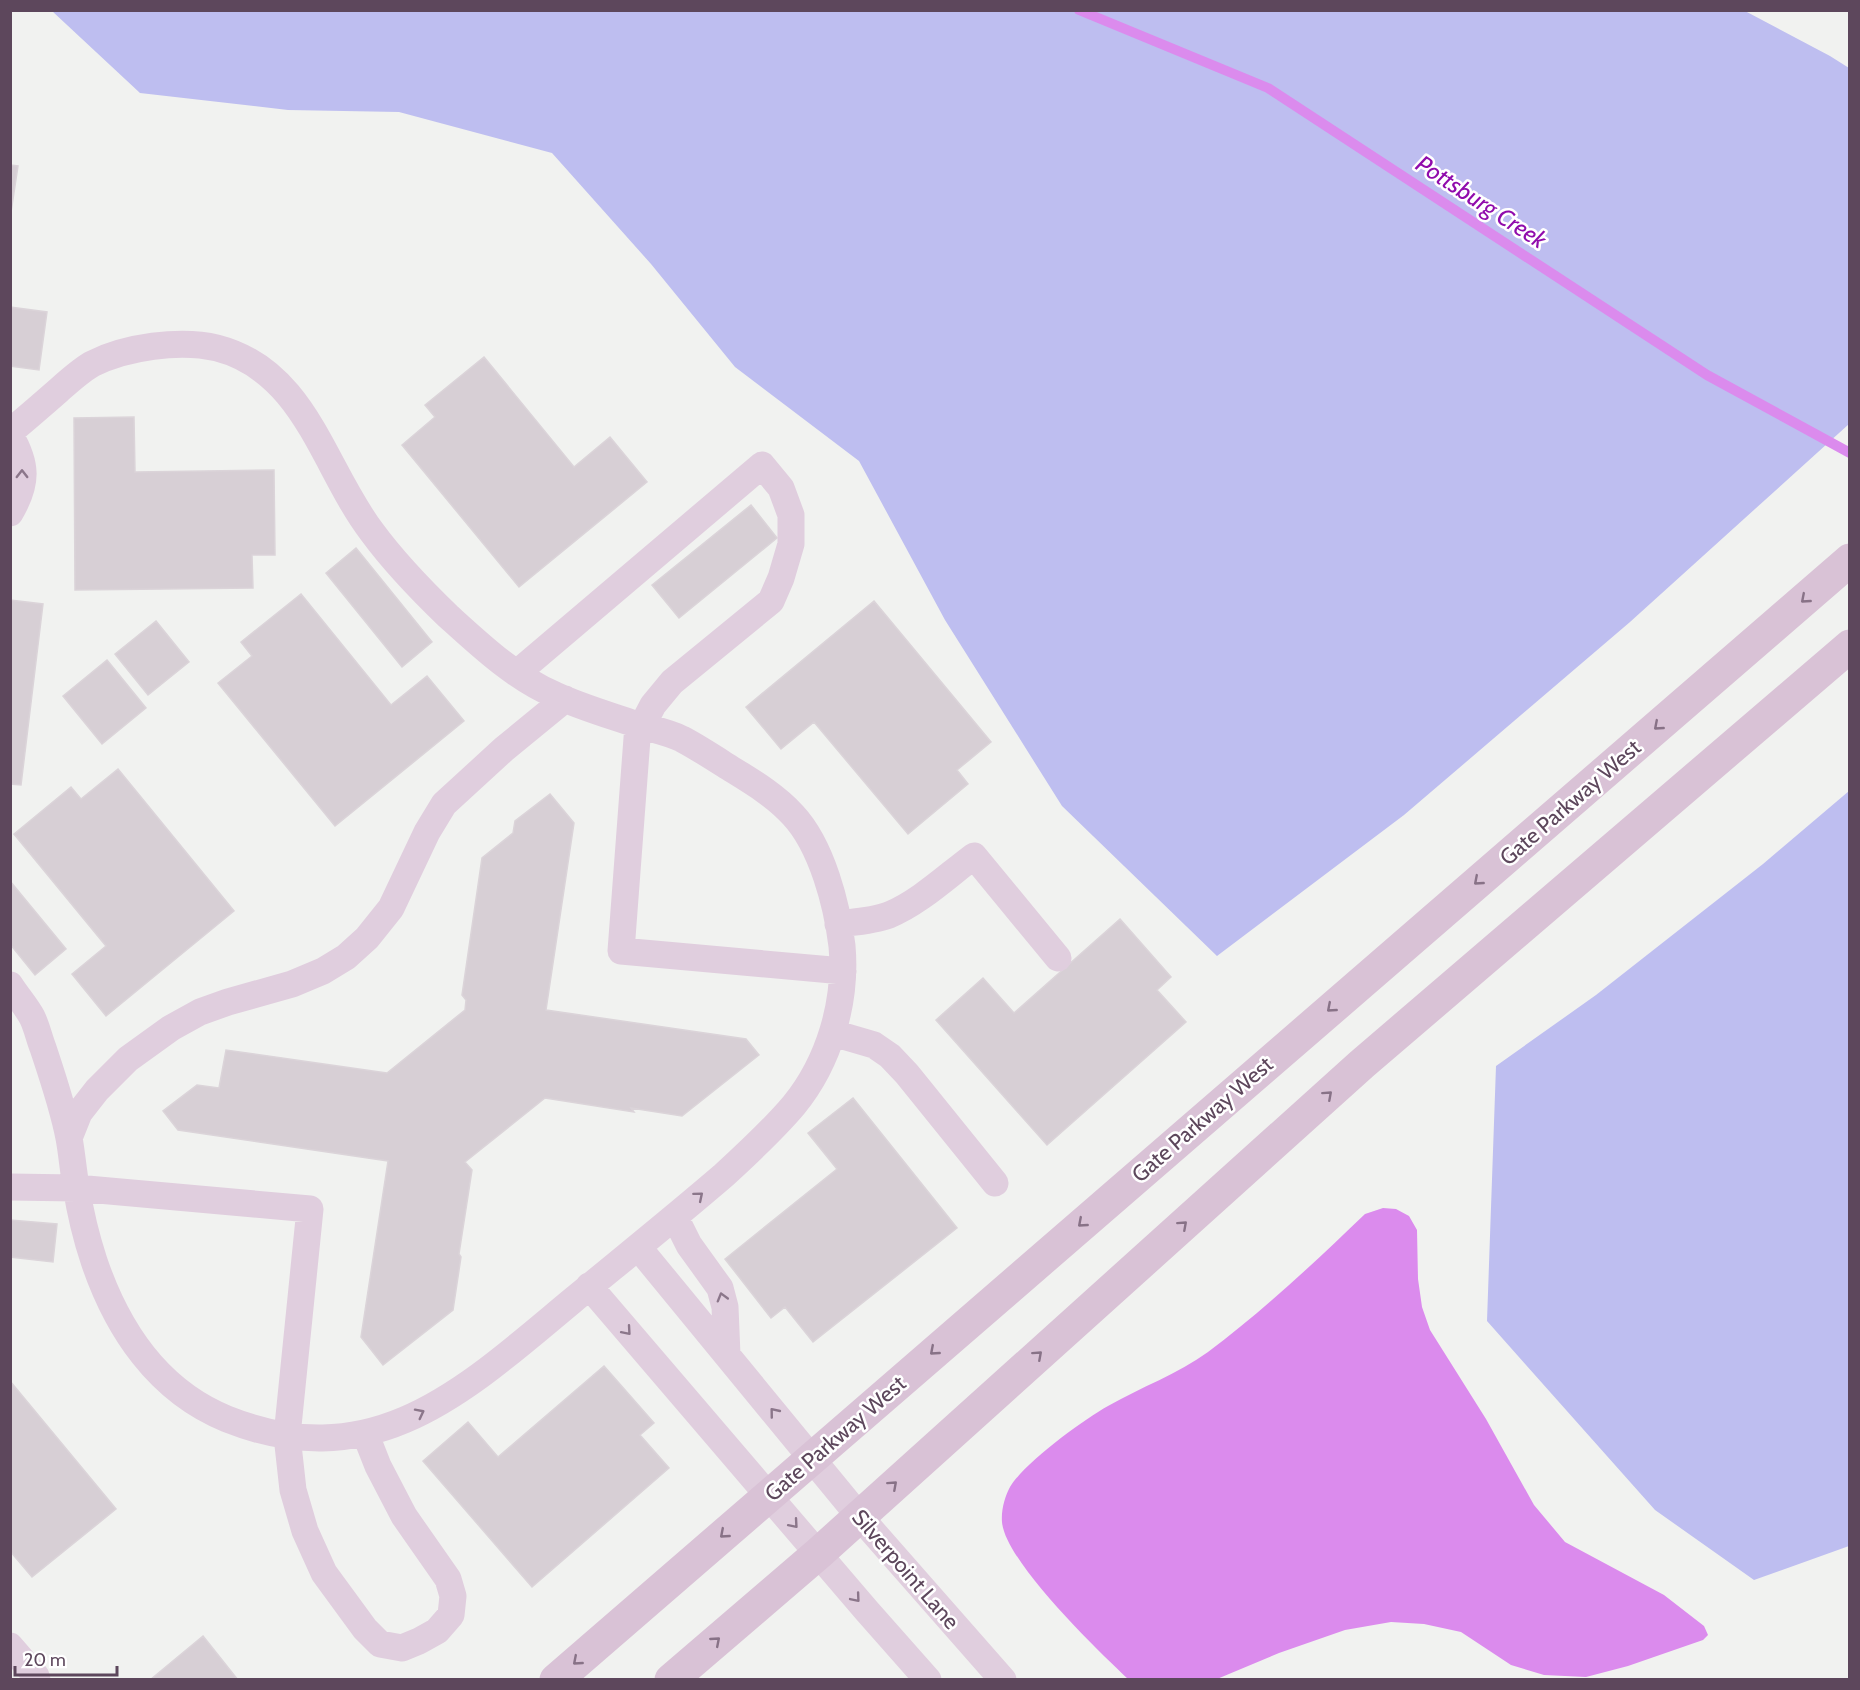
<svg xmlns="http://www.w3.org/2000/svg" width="1860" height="1690" viewBox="0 0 1860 1690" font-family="Cabin,sans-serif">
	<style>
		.green { fill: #bebef0 }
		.water { fill: #db8bed }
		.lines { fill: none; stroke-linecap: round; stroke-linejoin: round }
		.stream { stroke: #db8bed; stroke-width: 10 }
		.building { fill: #d7cfd5; stroke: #dbd4d9; stroke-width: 1.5 }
		.street { stroke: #e0cede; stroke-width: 27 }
		.secondary { stroke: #d9c2d6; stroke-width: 33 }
		.oneway { stroke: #8b768a }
		.oneway2 { stroke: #887287 }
		.labels { text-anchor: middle; stroke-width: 5; stroke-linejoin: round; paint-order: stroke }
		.street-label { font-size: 22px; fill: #5d475c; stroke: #fff }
		.water-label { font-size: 24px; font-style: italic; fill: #900bac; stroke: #fff }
	</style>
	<rect width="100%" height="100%" fill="#f1f2f0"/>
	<path class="green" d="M 52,11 L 1745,11 L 1830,56 L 1849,68 L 1849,424 L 1630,622 L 1404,815 L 1217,956 L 1062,806 L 945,620 L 859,461 L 735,367 L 651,264 L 552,153 L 399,112 L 288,110 L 140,93 Z
		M 1849,791 L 1849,1546 L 1754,1580 L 1655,1510 L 1487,1321 L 1496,1066 L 1596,995 L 1763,864 Z"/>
	<path class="water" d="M 1383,1208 L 1396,1209 L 1409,1216 L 1417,1230 L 1418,1279 L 1422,1307 L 1430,1330 L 1486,1419 L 1534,1505 L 1565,1542 L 1664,1595 L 1704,1626 L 1708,1635 L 1703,1640 L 1628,1666 L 1586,1677 L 1544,1675 L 1511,1665 L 1461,1632 L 1424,1624 L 1391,1622 L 1345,1630 L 1279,1653 L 1217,1679 L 1128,1679 C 1098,1651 1005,1561 1002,1522 C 1001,1510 1005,1496 1010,1487 C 1024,1463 1083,1420 1108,1406 C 1141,1387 1178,1374 1208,1352 C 1264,1310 1315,1262 1365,1214 Z"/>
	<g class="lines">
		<path class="stream" d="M 1079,10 L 1268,88 L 1707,375 L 1850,453"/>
	</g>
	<path class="building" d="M 10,165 L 18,166 L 10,219 Z
		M 10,307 L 47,312 L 39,370 L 10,366 Z
		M 484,357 L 574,467 L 610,437 L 647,482 L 519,587 L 402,445 L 435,417 L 425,405 Z
		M 134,417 L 135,472 L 274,470 L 275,555 L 252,555 L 253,588 L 75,590 L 74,418 Z
		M 751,505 L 777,538 L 679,618 L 652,585 Z
		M 356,548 L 432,642 L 402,667 L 326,573 Z
		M 301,594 L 391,705 L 427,676 L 464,721 L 335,826 L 218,683 L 252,656 L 241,642 Z
		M 10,600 L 43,604 L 21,785 L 10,784 Z
		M 874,601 L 991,742 L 957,770 L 968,784 L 908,834 L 814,722 L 781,749 L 746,707 Z
		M 156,621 L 189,662 L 148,695 L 115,654 Z
		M 107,660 L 146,708 L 102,744 L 63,696 Z
		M 118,769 L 234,911 L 106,1016 L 72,974 L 106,946 L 14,834 L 71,787 L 81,799 Z
		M 550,794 L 574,823 L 546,1010 L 746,1039 L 759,1055 L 682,1116 L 631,1108 L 634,1112 L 545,1098 L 465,1162 L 472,1170 L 459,1254 L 461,1257 L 453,1310 L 383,1365 L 361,1337 L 388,1161 L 178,1130 L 163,1111 L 197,1085 L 219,1088 L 226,1050 L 387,1073 L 465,1010 L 466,1000 L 462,995 L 482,858 L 513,833 L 515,821 Z
		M 10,881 L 66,949 L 35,975 L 10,944 Z
		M 1120,919 L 1171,977 L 1157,990 L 1186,1022 L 1047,1145 L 936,1020 L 983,978 L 1014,1013 Z
		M 853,1098 L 957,1228 L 813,1342 L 785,1307 L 771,1318 L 725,1259 L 837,1169 L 808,1133 Z
		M 10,1220 L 57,1224 L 53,1262 L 10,1257 Z
		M 604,1366 L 654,1423 L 640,1435 L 669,1468 L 532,1587 L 423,1461 L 468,1422 L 498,1457 Z
		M 10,1381 L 116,1509 L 32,1577 L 10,1551 Z
		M 203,1636 L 238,1680 L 150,1680 Z"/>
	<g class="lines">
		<path class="street" d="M 10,432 C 27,418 43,404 59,390 C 69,381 80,371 92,364 C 125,347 180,339 217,348 C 306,371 323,468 372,532 C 394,562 421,590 448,616 C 480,645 515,678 555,695 C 581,707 609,715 635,724 C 651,729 668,732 682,739 C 697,747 711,756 725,765 C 749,780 774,794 793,815 C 822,846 837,905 842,946 C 847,1002 829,1062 794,1105 C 773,1130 748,1153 724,1175 C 674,1218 623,1259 572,1301 C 466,1389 375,1478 227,1419 C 158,1391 117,1329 94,1261 C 86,1237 80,1211 76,1186 C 73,1170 72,1154 69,1138 C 63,1107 53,1078 43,1048 C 39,1038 37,1027 32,1017 C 26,1006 17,996 10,985
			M 10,435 C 27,464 28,483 10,513
			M 517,673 L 762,465 L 781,488 L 791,515 L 791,544 L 781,578 L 771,601 L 672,682 L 653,705 L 642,726
			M 638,725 L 621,951 L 843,971
			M 838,924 C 854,922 873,921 889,915 C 920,902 947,876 974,856 L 1058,958
			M 833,1033 L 874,1045 L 890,1056 L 907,1074 L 995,1183
			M 69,1138 L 79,1113 L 97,1090 L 128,1059 L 171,1028 L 200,1012 L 228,1002 L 292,984 L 323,971 L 346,957 L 367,938 L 391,908 L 427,832 L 444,804 L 504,749 L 565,699
			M 10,1187 L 76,1188 L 310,1209 L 287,1436 L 293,1490 L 305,1531 L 324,1573 L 365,1629 L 380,1644 L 402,1648 L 419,1641 L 437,1631 L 451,1615 L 453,1596 L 448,1579 L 404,1516 L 378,1466 L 365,1433
			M 675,1217 L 689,1245 L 720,1288 L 725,1307 L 727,1355
			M 638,1247 L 859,1516 L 1003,1680
			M 589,1286 L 867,1611 L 928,1680
			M 10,1646 L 36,1676 L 37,1680"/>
		<path class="secondary" d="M 556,1680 L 1850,560
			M 671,1680 L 819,1553 L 1362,1064 L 1850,646"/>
	</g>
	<defs><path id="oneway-chevron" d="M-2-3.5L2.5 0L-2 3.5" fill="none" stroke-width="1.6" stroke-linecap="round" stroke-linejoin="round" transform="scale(1.5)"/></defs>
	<g class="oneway">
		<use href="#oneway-chevron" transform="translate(22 474) rotate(-90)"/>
		<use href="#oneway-chevron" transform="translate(699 1196) rotate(-40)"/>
		<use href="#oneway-chevron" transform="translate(722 1297) rotate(-106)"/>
		<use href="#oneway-chevron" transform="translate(627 1331) rotate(49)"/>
		<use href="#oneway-chevron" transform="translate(774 1412) rotate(-129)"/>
		<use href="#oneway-chevron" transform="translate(420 1413) rotate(-27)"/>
		<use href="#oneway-chevron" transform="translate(794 1524) rotate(49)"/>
		<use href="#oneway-chevron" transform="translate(856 1598) rotate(50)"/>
	</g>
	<g class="oneway2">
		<use href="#oneway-chevron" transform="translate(1805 599) rotate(139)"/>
		<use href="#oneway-chevron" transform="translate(1658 726) rotate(139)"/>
		<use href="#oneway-chevron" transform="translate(1478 881) rotate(139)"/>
		<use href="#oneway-chevron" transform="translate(1331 1008) rotate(139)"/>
		<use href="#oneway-chevron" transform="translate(1328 1095) rotate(-42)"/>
		<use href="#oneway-chevron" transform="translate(1082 1223) rotate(139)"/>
		<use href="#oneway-chevron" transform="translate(1183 1225) rotate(-42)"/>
		<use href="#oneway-chevron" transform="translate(934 1351) rotate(139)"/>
		<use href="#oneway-chevron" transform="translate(1038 1355) rotate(-42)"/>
		<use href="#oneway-chevron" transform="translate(893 1485) rotate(-42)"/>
		<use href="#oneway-chevron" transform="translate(724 1534) rotate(139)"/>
		<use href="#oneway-chevron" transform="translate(716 1641) rotate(-41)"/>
		<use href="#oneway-chevron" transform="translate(577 1661) rotate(139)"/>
	</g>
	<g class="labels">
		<g class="street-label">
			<text transform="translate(1570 802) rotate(-41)" y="8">Gate Parkway West</text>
			<text transform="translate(1202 1119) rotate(-41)" y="8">Gate Parkway West</text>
			<text transform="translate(835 1438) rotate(-41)" y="8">Gate Parkway West</text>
			<text transform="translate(906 1569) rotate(49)" y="8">Silverpoint Lane</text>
		</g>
		<g class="water-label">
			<text transform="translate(1481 202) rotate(33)" y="8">Pottsburg Creek</text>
		</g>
	</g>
	<rect width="1860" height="1690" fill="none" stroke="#5d475c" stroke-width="24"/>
	<path d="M15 1666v9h102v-9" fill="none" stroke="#5d475c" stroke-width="3"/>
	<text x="24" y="1666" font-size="18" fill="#5d475c" stroke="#ffffff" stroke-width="4.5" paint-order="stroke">20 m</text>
</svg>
